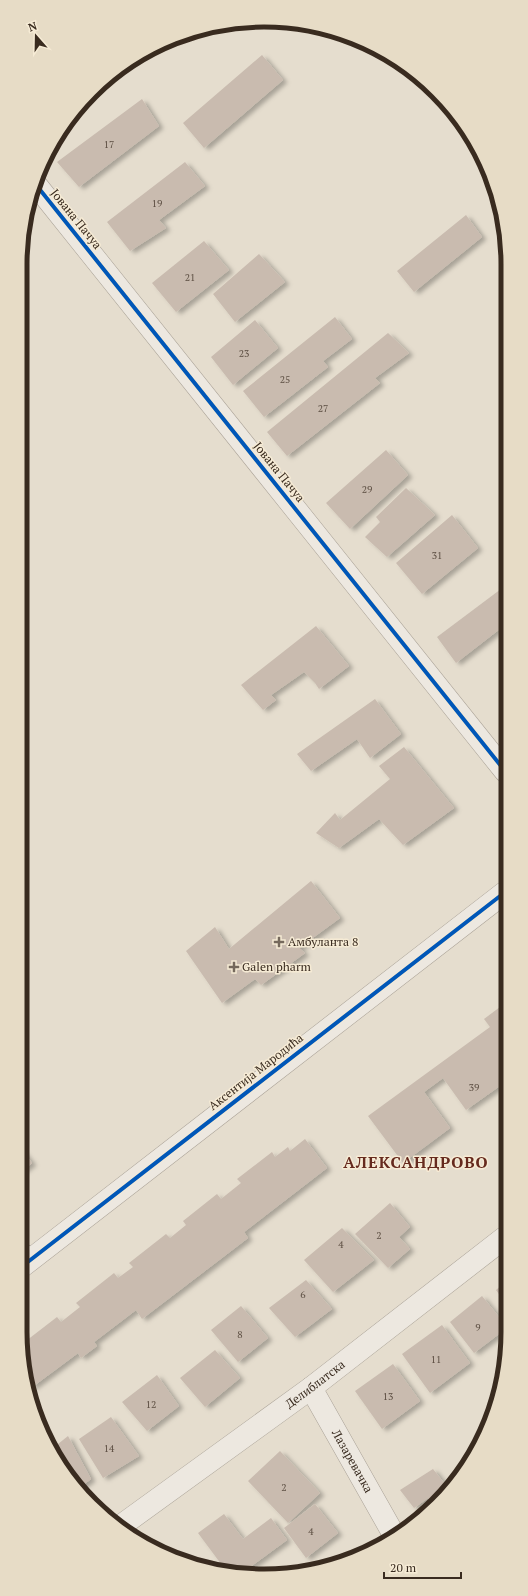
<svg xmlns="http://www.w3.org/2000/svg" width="528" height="1596" viewBox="0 0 528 1596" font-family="'PT Serif',serif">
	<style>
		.building { fill: #c9bbaf; filter: url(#shadow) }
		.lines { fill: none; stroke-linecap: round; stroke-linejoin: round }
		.lane-casing { stroke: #aaa297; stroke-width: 16 }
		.street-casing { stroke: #aaa297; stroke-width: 23 }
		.lane { stroke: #ede8e0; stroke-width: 15 }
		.street { stroke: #ede8e0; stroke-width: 22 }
		.cycleway-casing { stroke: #f6ebd5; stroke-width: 6 }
		.cycleway { stroke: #0057b8; stroke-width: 4 }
		.poi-dot { fill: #75695c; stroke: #f6ebd5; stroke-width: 1.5 }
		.labels { text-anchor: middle; stroke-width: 3; stroke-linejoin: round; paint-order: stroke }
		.number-label { font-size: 10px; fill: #5d4f43 }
		.street-label { font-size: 12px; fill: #392b1f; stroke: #f6ebd5 }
		.poi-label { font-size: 12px; fill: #392b1f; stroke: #f6ebd5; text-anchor: start }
		.district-label { font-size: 16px; font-weight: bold; letter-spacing: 1px; fill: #662a1e; stroke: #f6ebd5 }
		.rim { fill: none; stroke: #392b1f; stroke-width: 5 }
	</style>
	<defs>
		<filter id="shadow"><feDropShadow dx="4.5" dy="2.5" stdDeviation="2" flood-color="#0004"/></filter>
	</defs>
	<rect width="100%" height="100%" fill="#e5ddce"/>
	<path class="building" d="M 262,55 L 283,80 L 204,148 L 183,123 Z
		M 142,99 L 159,126 L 79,187 L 57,162 Z
		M 185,162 L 205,186 L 159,220 L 166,228 L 130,251 L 107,222 Z
		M 466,215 L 482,237 L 414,292 L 397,271 Z
		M 204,241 L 229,270 L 176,312 L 152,283 Z
		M 259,254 L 285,282 L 235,322 L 213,294 Z
		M 335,317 L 352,339 L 323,361 L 328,367 L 264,417 L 243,391 Z
		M 255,320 L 278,348 L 233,385 L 211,357 Z
		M 388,333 L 409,353 L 375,378 L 380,383 L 287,456 L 267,432 Z
		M 386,450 L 408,475 L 350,529 L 326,503 Z
		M 406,488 L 435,515 L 387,557 L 365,537 L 380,522 L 376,517 Z
		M 452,515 L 478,548 L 422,594 L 396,563 Z
		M 505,586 L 505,625 L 456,663 L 437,637 Z
		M 316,626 L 349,666 L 319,689 L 315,683 L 304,672 L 271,695 L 276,700 L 263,710 L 241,685 Z
		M 375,699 L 401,734 L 370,758 L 357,739 L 311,771 L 297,754 Z
		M 404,747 L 454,808 L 403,845 L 379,819 L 339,848 L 316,833 L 335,813 L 340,820 L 390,779 L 379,766 Z
		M 311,881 L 340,918 L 299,948 L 305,953 L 275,975 L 261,985 L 255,979 L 222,1003 L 186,951 L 215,927 L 229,949 Z
		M 504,1004 L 504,1083 L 466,1110 L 443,1078 L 424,1092 L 450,1128 L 403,1163 L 368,1116 L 490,1027 L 484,1019 Z
		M 305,1139 L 327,1168 L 244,1232 L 248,1238 L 142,1319 L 136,1310 L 94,1342 L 97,1346 L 81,1358 L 78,1353 L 31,1388 L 22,1344 L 57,1317 L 61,1322 L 80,1307 L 76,1303 L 114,1273 L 118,1278 L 133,1267 L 129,1263 L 166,1234 L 170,1238 L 186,1225 L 183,1221 L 217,1194 L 221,1199 L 241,1183 L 237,1179 L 272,1152 L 275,1157 L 288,1147 L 290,1151 Z
		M 21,1149 L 32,1163 L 21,1172 Z
		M 390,1203 L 410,1227 L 399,1237 L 410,1249 L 388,1268 L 355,1234 Z
		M 342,1228 L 374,1260 L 333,1292 L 304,1260 Z
		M 306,1280 L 332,1309 L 295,1337 L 269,1308 Z
		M 503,1284 L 503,1300 L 496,1290 Z
		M 482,1296 L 503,1322 L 503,1331 L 474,1353 L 450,1322 Z
		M 241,1306 L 268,1338 L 238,1362 L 211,1330 Z
		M 442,1325 L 470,1363 L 430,1393 L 402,1354 Z
		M 215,1350 L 240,1378 L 205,1407 L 180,1378 Z
		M 393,1364 L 420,1401 L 382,1429 L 355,1391 Z
		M 157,1375 L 179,1406 L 147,1431 L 122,1402 Z
		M 111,1417 L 139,1456 L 103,1478 L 79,1439 Z
		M 68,1436 L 91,1479 L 78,1489 L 53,1448 Z
		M 280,1451 L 320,1493 L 288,1523 L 248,1481 Z
		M 433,1469 L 448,1488 L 433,1504 L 428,1498 L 414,1508 L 400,1490 Z
		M 315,1504 L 338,1533 L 306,1558 L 284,1528 Z
		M 224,1514 L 243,1539 L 271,1518 L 287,1540 L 242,1573 L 232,1574 L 227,1572 L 198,1533 Z"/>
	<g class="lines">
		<defs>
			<path id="lane" d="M 20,1247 L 32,1259"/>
			<g id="street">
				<path d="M 37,186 L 505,771"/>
				<path d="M 20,1268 L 504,893"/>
				<path id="s1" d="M 311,1388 L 394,1535"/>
				<path id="s2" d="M 122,1525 L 311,1388 L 504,1238"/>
			</g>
		</defs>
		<use href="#lane" class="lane-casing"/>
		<use href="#street" class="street-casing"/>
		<use href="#lane" class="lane"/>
		<use href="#street" class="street"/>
		<defs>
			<path id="cycleway" d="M 37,186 L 505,771
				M 20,1268 L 504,893"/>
		</defs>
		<use href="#cycleway" class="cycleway-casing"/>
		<use href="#cycleway" class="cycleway"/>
	</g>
	<g class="poi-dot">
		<path d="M277 936h4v4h4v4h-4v4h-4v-4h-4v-4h4z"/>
		<path d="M232 961h4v4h4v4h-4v4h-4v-4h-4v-4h4z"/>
	</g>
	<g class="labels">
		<g class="number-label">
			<text x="109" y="148">17</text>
			<text x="157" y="207">19</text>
			<text x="190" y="281">21</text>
			<text x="244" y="357">23</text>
			<text x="285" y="383">25</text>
			<text x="323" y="412">27</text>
			<text x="367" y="493">29</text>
			<text x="437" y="559">31</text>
			<text x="474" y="1091">39</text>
			<text x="379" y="1239">2</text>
			<text x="341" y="1248">4</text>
			<text x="303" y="1298">6</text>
			<text x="478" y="1331">9</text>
			<text x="240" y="1338">8</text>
			<text x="436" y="1363">11</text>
			<text x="388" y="1400">13</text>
			<text x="151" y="1408">12</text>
			<text x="109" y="1452">14</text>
			<text x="284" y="1491">2</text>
			<text x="311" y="1535">4</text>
		</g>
		<g class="street-label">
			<text transform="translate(76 219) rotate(51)" y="4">Јована Пачуа</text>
			<text transform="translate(279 472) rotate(51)" y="4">Јована Пачуа</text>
			<text transform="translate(256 1072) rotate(-38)" y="4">Аксентија Мародића</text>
			<text dy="4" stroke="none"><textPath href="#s2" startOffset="239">Делиблатска</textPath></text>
			<text dy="4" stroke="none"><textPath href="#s1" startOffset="84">Лазаревачка</textPath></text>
		</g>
		<g class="poi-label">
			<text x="288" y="946">Амбуланта 8</text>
			<text x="242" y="971">Galen pharm</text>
		</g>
		<g class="district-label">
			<text x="416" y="1168">АЛЕКСАНДРОВО</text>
		</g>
	</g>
	<path d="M0 0H528V1596H0ZM264 27H264A237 237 0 0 1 501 264V1332A237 237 0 0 1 264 1569H264A237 237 0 0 1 27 1332V264A237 237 0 0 1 264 27Z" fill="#e7dcc6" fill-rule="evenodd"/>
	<path class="rim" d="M264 27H264A237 237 0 0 1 501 264V1332A237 237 0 0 1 264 1569H264A237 237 0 0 1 27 1332V264A237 237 0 0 1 264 27Z"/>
	<g transform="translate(36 36) rotate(340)" stroke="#f6ebd5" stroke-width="3" paint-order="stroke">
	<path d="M0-3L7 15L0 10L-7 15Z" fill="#392b1f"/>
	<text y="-6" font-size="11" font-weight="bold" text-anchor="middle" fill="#392b1f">N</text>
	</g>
	<path d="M384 1572v6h77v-6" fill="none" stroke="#392b1f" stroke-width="2"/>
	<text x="390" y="1572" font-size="12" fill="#392b1f" stroke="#f6ebd5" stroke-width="3" paint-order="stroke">20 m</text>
</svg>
